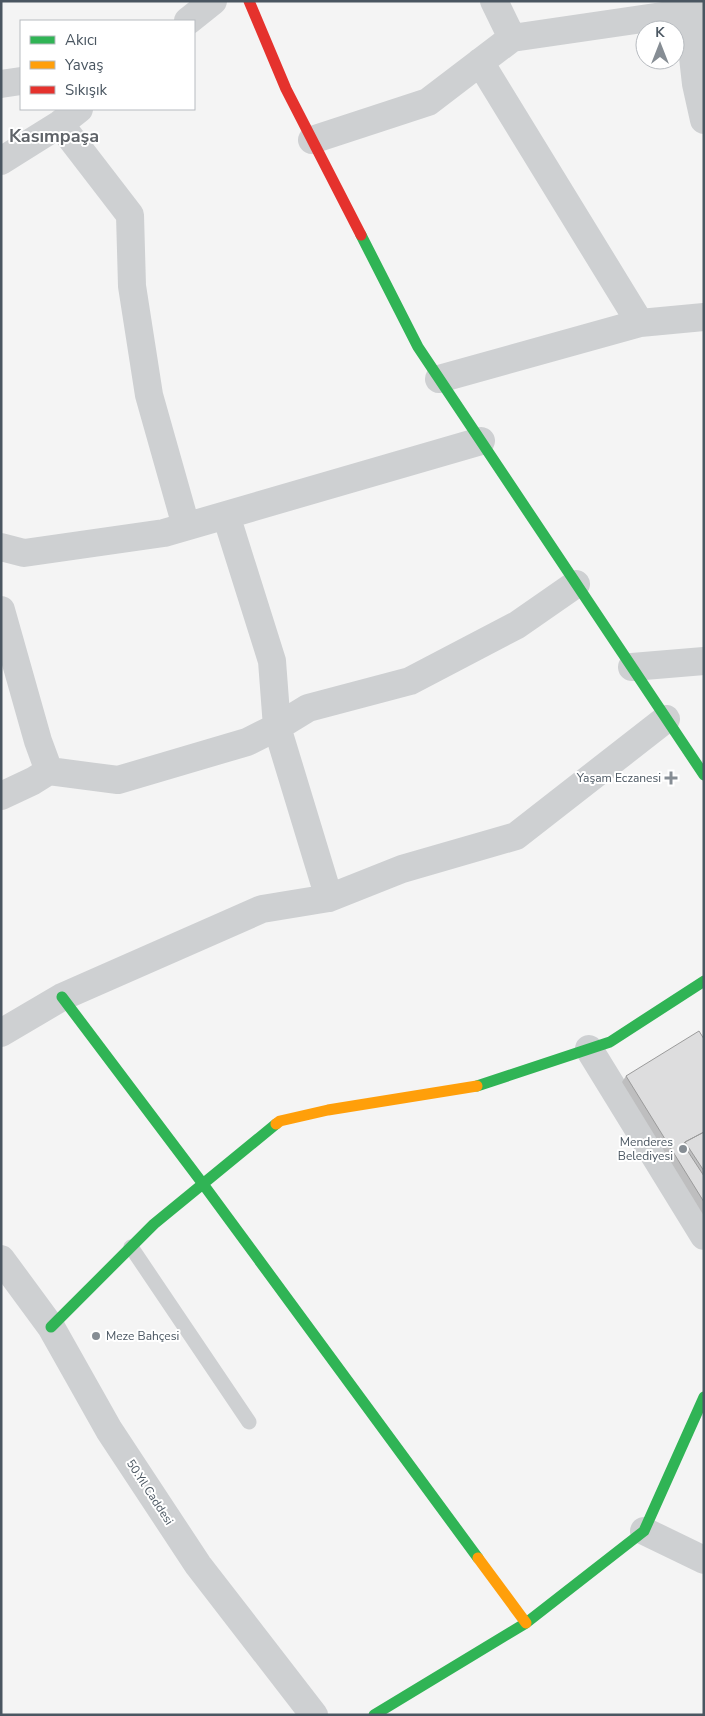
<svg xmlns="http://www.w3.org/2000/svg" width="705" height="1716" viewBox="0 0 705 1716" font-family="'Nunito Sans',sans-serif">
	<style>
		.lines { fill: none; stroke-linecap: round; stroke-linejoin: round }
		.lane { stroke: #ced0d2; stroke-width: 15 }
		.street { stroke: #ced0d2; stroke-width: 28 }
		.fast { stroke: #30b455; stroke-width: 11 }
		.slow { stroke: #ff9f0a; stroke-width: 11 }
		.jam { stroke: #e5322d; stroke-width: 11 }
		.wall { fill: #bebebf }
		.building { fill: #ddddde; stroke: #9b9b9b }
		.poi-dot { fill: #868d94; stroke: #fff; stroke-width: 2 }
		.labels { text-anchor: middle; stroke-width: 4; stroke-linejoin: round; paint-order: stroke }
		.poi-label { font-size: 12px; fill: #4a5661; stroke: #fff; text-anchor: end }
		.street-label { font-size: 12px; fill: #4a5661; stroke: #fff }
		.district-label { font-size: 18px; font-weight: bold; fill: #5f6368; stroke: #fff }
	</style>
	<rect width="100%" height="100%" fill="#f4f4f4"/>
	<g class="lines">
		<path class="lane" d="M 131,1247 L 249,1422"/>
		<path class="street" d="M 494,1 L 512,38
			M 688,13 L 696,84 L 704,120
			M 188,21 L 213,1
			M 480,62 L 640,323
			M 1,84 L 21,81
			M 60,124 L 130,215 L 132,286 L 149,395 L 186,526
			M 312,140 L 428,102 L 512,38 L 704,10
			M 1,161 L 60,124 L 79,109
			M 439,379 L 640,323 L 704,317
			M 226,515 L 272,661 L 277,727 L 329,898
			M 1,547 L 24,553 L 164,533 L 481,441
			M 1,610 L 38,741 L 49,771
			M 632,667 L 704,661
			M 1,796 L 33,781 L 49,771 L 118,780 L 247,742 L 277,727 L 308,708 L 410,681 L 517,625 L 576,584
			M 1,1033 L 62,997 L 262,909 L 329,898 L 402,869 L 516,836 L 666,719
			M 589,1049 L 704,1236
			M 1,1259 L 51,1327 L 109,1430 L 198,1565 L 314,1715
			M 644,1531 L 704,1560"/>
		<path class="fast" d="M 361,235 L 418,347 L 704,775
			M 62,997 L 203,1184 L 478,1558
			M 477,1086 L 610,1042 L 704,981
			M 51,1327 L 154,1224 L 276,1124
			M 374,1715 L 526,1623 L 644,1531 L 704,1397"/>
		<path class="slow" d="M 276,1124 L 280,1121 L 328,1110 L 477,1086
			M 478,1558 L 526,1623"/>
		<path class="jam" d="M 249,1 L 286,89 L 361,235"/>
	</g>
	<path class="wall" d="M 704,1039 L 704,1216 L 622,1082 L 626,1076 Z"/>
	<path class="building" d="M 699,1031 L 704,1039 L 704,1132 L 685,1142 L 683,1144 L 704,1176 L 704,1202 L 626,1076 Z
		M 704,1132 L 704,1171 L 685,1142 Z"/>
	<g class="poi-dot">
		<path d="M668.5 770.5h5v5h5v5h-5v5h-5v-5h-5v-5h5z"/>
		<circle cx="683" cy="1149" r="5"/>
		<circle cx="96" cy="1336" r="5"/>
	</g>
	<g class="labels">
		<g class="poi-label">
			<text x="661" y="782">Yaşam Eczanesi</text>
			<text x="673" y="1146">Menderes<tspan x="673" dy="14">Belediyesi</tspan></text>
			<text x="106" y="1340" text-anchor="start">Meze Bahçesi</text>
		</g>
		<g class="street-label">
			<text transform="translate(150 1492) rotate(57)" y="4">50.Yıl Caddesi</text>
		</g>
		<g class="district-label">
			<text x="54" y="142">Kasımpaşa</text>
		</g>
	</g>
	<rect width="705" height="1716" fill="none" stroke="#4a5661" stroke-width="5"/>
	<rect x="20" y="20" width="175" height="90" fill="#ffffff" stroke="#b7bbc0"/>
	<rect x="30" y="36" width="25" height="8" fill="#30b455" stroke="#b7bbc0"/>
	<text x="65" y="45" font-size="15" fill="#4a5661">Akıcı</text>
	<rect x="30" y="61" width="25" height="8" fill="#ff9f0a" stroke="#b7bbc0"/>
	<text x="65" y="70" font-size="15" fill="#4a5661">Yavaş</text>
	<rect x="30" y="86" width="25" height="8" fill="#e5322d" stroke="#b7bbc0"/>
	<text x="65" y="95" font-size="15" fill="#4a5661">Sıkışık</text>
	<g transform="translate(660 45)"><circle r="24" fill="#ffffff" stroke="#b7bbc0"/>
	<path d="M0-4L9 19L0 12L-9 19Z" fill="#868d94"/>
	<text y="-8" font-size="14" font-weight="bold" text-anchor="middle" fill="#4a5661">K</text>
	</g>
</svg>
